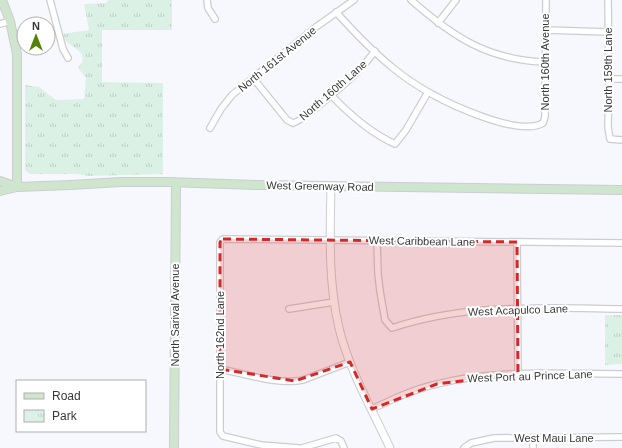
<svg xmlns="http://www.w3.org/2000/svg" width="622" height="448" viewBox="0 0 622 448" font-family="Arial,sans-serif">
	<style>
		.park { fill: url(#park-tufts) }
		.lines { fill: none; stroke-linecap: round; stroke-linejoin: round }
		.minor-casing { stroke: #cccdd2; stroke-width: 8 }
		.tertiary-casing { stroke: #cccdd2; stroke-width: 9 }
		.secondary-casing { stroke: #cccdd2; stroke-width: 10 }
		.minor { stroke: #fff; stroke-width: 5.5 }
		.tertiary { stroke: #fff; stroke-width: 7 }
		.secondary { stroke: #cfe5cd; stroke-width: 8 }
		.marked { fill: #d62828; fill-opacity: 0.2; stroke: #d62828; stroke-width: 3; stroke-dasharray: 8 5; stroke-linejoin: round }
		.labels { text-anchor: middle; stroke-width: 4; stroke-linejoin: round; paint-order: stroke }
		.street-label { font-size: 11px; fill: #373739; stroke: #fff }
	</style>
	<defs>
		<pattern id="park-tufts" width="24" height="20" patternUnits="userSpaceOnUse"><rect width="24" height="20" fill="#dcf1e5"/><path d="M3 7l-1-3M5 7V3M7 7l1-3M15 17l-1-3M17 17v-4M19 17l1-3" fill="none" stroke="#bdcfc5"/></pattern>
	</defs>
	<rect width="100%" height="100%" fill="#f7f8fd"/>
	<path class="park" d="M 108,0 L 172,0 L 172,30 L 102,30 L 102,82 L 163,83 L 163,174 L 89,176 L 76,174 L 29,174 L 25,170 L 25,85 L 39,87 L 56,100 L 84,99 L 86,78 L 78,68 C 94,49 65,49 62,34 L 89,30 L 84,4 L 106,3 Z
		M 605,315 L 622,315 L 622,364 L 605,365 Z"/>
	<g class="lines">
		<defs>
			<path id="minor" d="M 50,0 L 63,49 L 68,58
				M 207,0 L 208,8 L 215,19
				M 411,0 C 453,37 488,60 545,62
				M 608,0 L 609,79 L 608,127 L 610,139 L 622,140
				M 336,12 C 354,32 372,51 393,68 C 404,77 416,85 428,92 C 451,105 519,137 543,123 L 545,117 L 546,0
				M 438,23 L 456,0
				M 0,24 L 10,21
				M 546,30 L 608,32
				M 253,78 L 287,120 L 293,123
				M 609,79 L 622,79
				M 331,95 C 349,114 371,133 395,144 L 406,130 L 428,92
				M 293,123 C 303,121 352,78 361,68 C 366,63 370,57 375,51
				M 210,128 L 221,109 L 232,95 L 316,27 L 354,0
				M 377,241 L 378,274 L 380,291 L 385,320 L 392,328 C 466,303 545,308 622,309
				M 517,242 L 518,374
				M 289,309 L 334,302
				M 220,369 C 246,374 277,385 303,380 L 350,362
				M 372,409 C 393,399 414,389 437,384 C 495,369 562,374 622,374
				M 299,448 L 261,445 L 223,436 L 220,432 L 220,242 L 223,239 L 622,243
				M 302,448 L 336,438 L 341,441 L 344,448
				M 464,448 L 471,443 L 494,438 L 622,437
				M 533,448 L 533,438"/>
			<path id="tertiary" d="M 331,186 C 330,234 328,281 339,328 C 349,370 372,409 390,448"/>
			<path id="secondary" d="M 2,0 L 10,21 L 17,54 L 17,187
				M 0,181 L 17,187
				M 0,191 L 17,187 L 70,185 L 121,182 L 168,182 L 257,185 L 622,190
				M 174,448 L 176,182"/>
		</defs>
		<use href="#minor" class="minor-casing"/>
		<use href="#tertiary" class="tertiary-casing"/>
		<use href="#secondary" class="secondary-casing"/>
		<use href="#minor" class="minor"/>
		<use href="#tertiary" class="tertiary"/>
		<use href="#secondary" class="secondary"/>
	</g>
	<path class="marked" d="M 223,239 L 517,242 L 518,374 L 437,384 L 372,409 L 350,362 L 295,381 L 220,369 L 220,242 Z"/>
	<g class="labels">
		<g class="street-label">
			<text transform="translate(277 59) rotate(-39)" y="4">North 161st Avenue</text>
			<text transform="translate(545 62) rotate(-90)" y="4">North 160th Avenue</text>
			<text transform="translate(608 70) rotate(-90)" y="4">North 159th Lane</text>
			<text transform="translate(333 90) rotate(-41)" y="4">North 160th Lane</text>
			<text transform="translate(320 186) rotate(1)" y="4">West Greenway Road</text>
			<text transform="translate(422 241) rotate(1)" y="4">West Caribbean Lane</text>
			<text transform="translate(518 310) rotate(-2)" y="4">West Acapulco Lane</text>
			<text transform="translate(175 315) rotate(-90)" y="4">North Sarival Avenue</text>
			<text transform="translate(220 335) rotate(-90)" y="4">North 162nd Lane</text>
			<text transform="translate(530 376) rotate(-2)" y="4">West Port au Prince Lane</text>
			<text x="554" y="442">West Maui Lane</text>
		</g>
	</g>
	<rect x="16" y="380" width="130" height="52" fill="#ffffff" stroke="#afafb0"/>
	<rect x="24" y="393" width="20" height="6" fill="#cfe5cd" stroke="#afafb0"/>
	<text x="52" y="400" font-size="12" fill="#373739">Road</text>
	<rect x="24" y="410" width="20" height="12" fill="url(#park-tufts)" stroke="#afafb0"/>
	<text x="52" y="420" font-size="12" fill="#373739">Park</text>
	<g transform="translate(36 36)"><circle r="19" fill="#ffffff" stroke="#afafb0"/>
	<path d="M0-3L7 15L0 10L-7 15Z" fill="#568109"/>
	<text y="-6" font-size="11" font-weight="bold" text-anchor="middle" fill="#373739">N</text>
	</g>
</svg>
